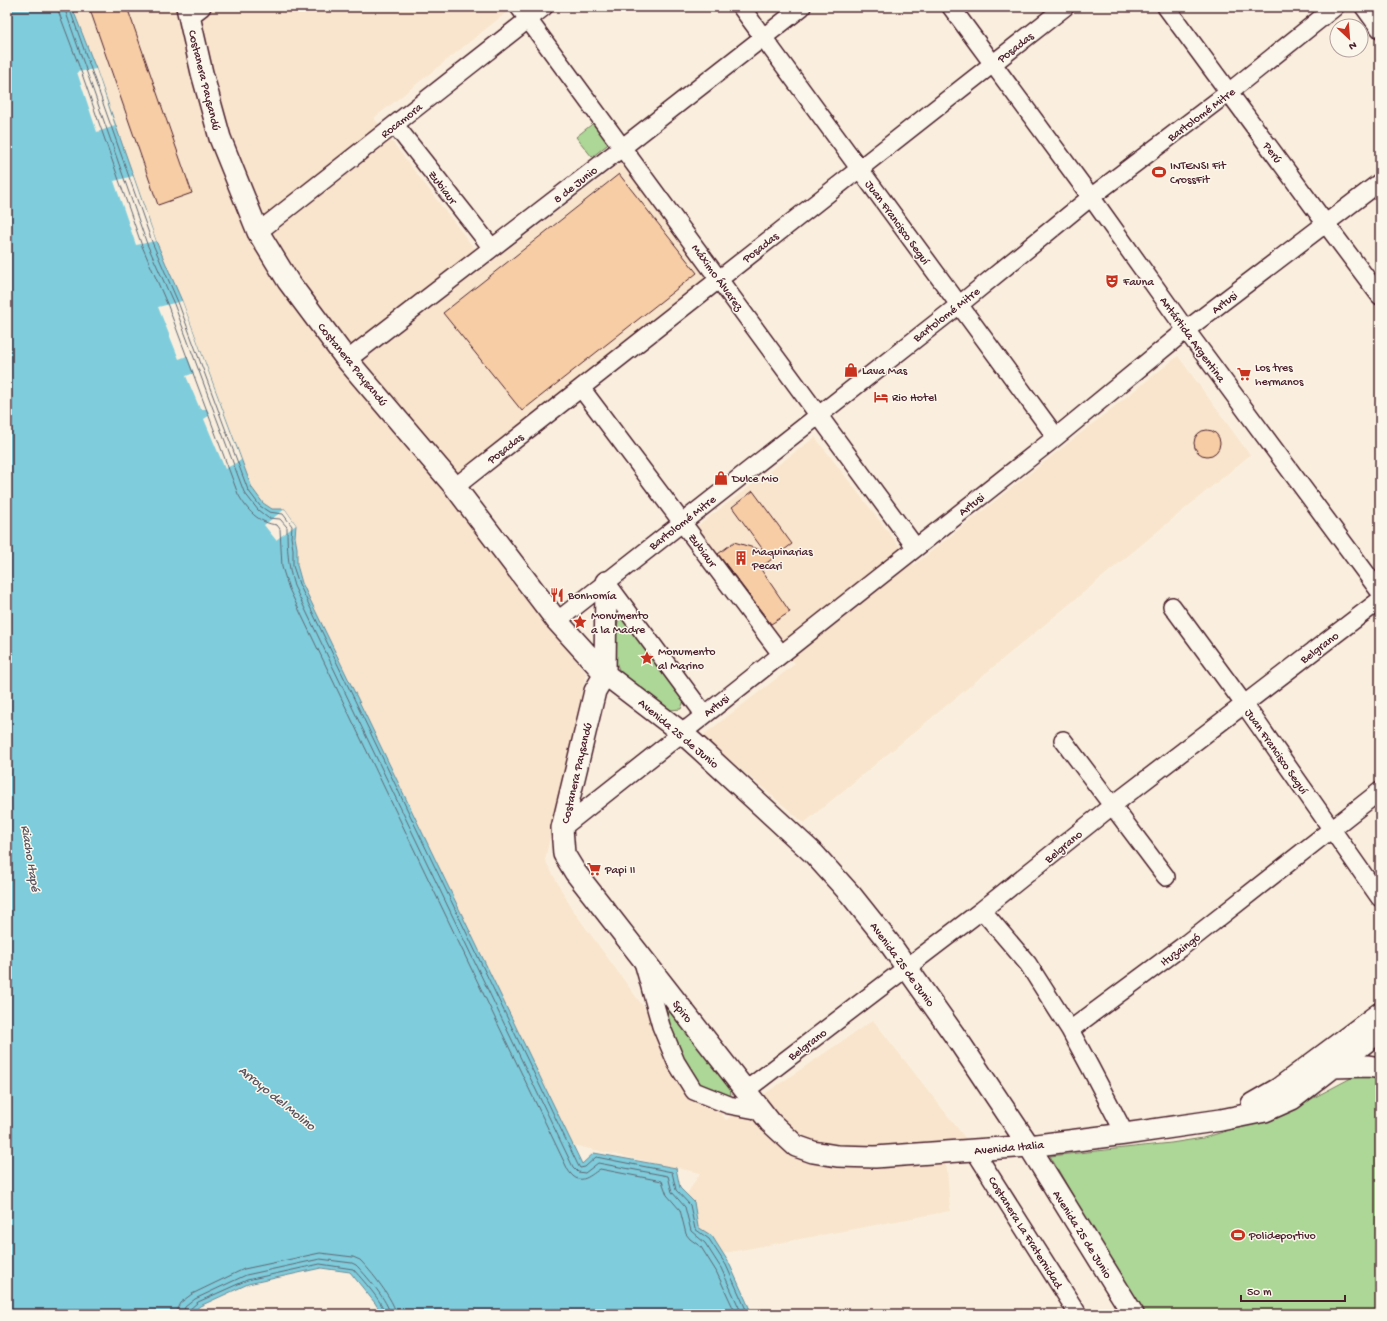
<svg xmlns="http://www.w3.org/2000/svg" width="1387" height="1321" viewBox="0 0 1387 1321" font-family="'Gochi Hand',sans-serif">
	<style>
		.built { fill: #f9e5cd }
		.green { fill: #acd796; stroke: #7b7b60 }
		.water { fill: #7fcddc; stroke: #6a8795 }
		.pier { fill: #faefde }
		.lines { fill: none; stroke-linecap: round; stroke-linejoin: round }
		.shore { stroke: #5f6572; stroke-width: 1 }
		.building { fill: #f7cda6; stroke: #4a1f2b }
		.minor-casing { stroke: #4a1f2b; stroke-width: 20 }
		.major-casing { stroke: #4a1f2b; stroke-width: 24 }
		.minor { stroke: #fbf7ec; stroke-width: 17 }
		.major { stroke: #fbf7ec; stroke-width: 21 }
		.labels { text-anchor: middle; stroke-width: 3; stroke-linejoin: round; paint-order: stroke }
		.street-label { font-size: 12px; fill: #4a1f2b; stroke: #fbf7ec }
		.poi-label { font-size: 12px; fill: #4a1f2b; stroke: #fbf7ec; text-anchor: start }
		.water-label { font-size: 13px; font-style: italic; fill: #5a5360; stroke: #fbf7ec }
	</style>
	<rect width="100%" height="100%" fill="#faefde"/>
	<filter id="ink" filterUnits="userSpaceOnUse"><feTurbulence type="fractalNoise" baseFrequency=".025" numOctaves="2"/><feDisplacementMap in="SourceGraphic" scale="8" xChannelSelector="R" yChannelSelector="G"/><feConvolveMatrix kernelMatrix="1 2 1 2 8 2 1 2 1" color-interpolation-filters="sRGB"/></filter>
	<g filter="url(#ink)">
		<path class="built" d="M 72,7 L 511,7 L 512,8 L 374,118 L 487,265 L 622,162 L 708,277 L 441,489 L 586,673 L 545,860 L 572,909 L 726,1120 L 873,1020 L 966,1139 L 938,1142 L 947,1169 L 950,1211 L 671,1263 L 658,1240 L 700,1173 L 572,1145 L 302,583 L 297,565 L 297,548 L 295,537 L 296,525 L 285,509 L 272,509 L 263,503 L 252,488 L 182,301 L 156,241 L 96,69 Z
			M 1178,356 L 1250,455 L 804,823 L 702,736 L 795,664 L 696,527 L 815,437 L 914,565 Z"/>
		<path class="green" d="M 596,121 L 612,141 L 592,157 L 576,137 Z
			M 620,611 L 685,698 L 681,709 L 670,710 L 621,674 L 612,653 Z
			M 660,1000 L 730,1087 L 731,1096 L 700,1085 L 675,1051 Z
			M 1380,1076 L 1380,1314 L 1142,1314 L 1050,1156 L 1171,1143 L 1203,1138 L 1283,1114 L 1353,1077 Z"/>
		<path class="water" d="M 7,7 L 72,7 L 96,69 L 156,241 L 182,301 L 252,488 L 263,503 L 272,509 L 285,509 L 296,525 L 295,537 L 297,548 L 297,565 L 302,583 L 582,1164 L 594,1153 L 676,1168 L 680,1188 L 694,1202 L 698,1227 L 712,1236 L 729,1263 L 752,1314 L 382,1314 L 375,1303 L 350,1272 L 321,1268 L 248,1284 L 200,1306 L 190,1314 L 7,1314 Z"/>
		<path class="pier" d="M 96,69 L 115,126 L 97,132 L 77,72 Z
			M 133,176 L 142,202 L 156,241 L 136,245 L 114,181 Z
			M 182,301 L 241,460 L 225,469 L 204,419 L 210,415 L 207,409 L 200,409 L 186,376 L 194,373 L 187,356 L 179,359 L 158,307 Z
			M 285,509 L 296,525 L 276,540 L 264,525 Z"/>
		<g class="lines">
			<path class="shore" d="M 58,7 L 59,13 L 82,74 L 142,246 L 168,306 L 238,494 C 247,510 258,523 277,525 L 280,529 L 282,567 L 289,589 L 568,1170 C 579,1187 588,1177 600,1169 L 662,1181 L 667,1195 L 680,1210 L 686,1234 L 690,1239 L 701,1247 L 716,1271 L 736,1314
				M 64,7 L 147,244 L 174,304 L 244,492 L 258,510 L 268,518 L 280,519 L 287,527 C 287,547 288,567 294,586 L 573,1167 L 578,1172 L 585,1173 L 598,1163 L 668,1176 L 672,1192 L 685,1207 L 691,1231 L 705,1243 L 721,1268 L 742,1314
				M 69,7 L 152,242 L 178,302 L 248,490 L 260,506 L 269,512 L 283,514 L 292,526 L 291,537 L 293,549 L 293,566 L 299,584 L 578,1165 L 580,1168 L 585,1167 L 596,1157 L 672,1172 L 676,1190 L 690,1205 L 695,1229 L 709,1239 L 726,1265 L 748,1314
				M 177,1314 L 177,1309 L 180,1303 L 192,1294 L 244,1269 L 320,1253 L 353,1257 L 360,1260 C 370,1270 395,1301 396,1314
				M 183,1314 L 185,1307 L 195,1299 L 246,1275 L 320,1259 L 352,1263 L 356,1265 C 365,1274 389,1302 390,1314
				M 188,1314 L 189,1310 L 198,1302 L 247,1280 L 320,1264 L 353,1269 C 361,1278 384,1303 385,1314"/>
		</g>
		<path class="building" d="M 89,7 L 127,7 L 192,193 L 158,205 Z
			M 619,174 L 697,273 L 522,411 L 443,313 Z
			M1194 443a13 13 0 1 1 26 0a13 13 0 1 1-26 0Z
			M 753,491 L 792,544 L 760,568 L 790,612 L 771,624 L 718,554 L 734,542 L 764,551 L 732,507 Z"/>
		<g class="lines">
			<defs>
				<path id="minor" d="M 519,7 L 916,548
					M 741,7 L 1056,437
					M 951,7 L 1091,197 L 1186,330 L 1380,592
					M 1166,7 L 1326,224 L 1380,296
					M 1364,7 L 1380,29
					M 189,17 L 202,7
					M 395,125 L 492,248
					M 258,232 L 544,7
					M 347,360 L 623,147 L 802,7
					M 581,388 L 781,654
					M 455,487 L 1065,7
					M 606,582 L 704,714
					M 1172,606 L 1244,704 L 1380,898
					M 557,621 L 959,305 L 1091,197 L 1229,92 L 1335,7
					M 1063,740 L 1166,877
					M 562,828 L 1056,437 L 1186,330 L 1380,182
					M 982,910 L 1028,964 L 1070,1030
					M 643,962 L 661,1026 L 676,1062 L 694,1091 L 729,1105 L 761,1111
					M 745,1091 L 982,910 L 1113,805 L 1380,600
					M 1125,1134 L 1090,1067 L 1070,1030 L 1183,946 L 1380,791
					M 974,1150 L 1078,1314"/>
				<path id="major" d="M 187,7 L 202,73 L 220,138 L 258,232 L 288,281 L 347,360 L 455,487 L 557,621 L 605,674 L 681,732 L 700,749 L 814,854 L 851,895 L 890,944 L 960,1043 L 1029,1146 L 1133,1314
					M 606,582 L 605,674 L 595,691 L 562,828 L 564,854 L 575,872 L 770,1122 L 796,1146 L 813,1152 L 837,1156 L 875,1157 L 1029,1146 L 1125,1134 L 1221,1120 L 1265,1111 L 1292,1099 L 1380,1031
					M 1333,1067 L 1368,1066 L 1380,1068
					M 1252,1104 L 1278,1089 L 1380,1013"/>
			</defs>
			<use href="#minor" class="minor-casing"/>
			<use href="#major" class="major-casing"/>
			<use href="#minor" class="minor"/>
			<use href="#major" class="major"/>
		</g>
	</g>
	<defs>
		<symbol id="stadium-bare" viewBox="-9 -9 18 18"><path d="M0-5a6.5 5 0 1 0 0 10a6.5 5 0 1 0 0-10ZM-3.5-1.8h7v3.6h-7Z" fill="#c8321e" stroke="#fbf7ec" stroke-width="2.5" paint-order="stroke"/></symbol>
		<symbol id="theatre-bare" viewBox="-9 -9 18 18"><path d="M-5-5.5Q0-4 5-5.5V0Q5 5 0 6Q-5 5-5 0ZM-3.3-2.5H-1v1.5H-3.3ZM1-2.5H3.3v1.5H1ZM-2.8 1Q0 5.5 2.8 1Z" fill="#c8321e" stroke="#fbf7ec" stroke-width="2.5" paint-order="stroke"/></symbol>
		<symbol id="shop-bare" viewBox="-9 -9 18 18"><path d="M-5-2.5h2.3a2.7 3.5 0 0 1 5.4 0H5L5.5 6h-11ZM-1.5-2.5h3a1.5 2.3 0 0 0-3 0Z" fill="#c8321e" stroke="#fbf7ec" stroke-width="2.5" paint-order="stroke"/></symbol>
		<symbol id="supermarket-bare" viewBox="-9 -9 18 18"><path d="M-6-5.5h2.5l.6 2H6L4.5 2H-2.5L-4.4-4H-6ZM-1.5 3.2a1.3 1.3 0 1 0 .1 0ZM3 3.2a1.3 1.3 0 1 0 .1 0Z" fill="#c8321e" stroke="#fbf7ec" stroke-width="2.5" paint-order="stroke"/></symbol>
		<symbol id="hotel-bare" viewBox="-9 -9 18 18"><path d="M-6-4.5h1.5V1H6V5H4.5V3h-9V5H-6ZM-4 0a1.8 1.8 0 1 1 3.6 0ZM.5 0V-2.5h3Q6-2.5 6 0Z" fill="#c8321e" stroke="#fbf7ec" stroke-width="2.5" paint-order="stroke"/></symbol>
		<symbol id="building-bare" viewBox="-9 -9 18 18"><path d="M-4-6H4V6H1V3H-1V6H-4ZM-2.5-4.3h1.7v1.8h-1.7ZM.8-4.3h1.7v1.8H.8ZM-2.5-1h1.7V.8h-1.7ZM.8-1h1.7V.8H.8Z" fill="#c8321e" stroke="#fbf7ec" stroke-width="2.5" paint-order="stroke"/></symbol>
		<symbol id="restaurant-bare" viewBox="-9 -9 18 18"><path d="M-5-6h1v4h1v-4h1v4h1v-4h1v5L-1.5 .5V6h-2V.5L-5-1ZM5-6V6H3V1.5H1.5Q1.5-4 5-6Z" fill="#c8321e" stroke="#fbf7ec" stroke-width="2.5" paint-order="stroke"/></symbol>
		<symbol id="sight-bare" viewBox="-9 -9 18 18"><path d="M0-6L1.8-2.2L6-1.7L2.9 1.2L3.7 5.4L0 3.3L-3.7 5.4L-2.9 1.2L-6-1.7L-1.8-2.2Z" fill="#c8321e" stroke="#fbf7ec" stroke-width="2.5" paint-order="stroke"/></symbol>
	</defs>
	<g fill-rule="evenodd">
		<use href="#stadium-bare" x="1149" y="162" width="20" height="20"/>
		<use href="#theatre-bare" x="1102" y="271" width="20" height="20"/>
		<use href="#shop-bare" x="841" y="360" width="20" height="20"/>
		<use href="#supermarket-bare" x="1234" y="364" width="20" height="20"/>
		<use href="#hotel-bare" x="871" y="387" width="20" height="20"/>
		<use href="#shop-bare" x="711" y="468" width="20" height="20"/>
		<use href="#building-bare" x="731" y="548" width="20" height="20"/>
		<use href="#restaurant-bare" x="547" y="585" width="20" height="20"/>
		<use href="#sight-bare" x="570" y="612" width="20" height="20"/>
		<use href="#sight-bare" x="637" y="648" width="20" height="20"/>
		<use href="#supermarket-bare" x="584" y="859" width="20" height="20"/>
		<use href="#stadium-bare" x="1228" y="1225" width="20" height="20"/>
	</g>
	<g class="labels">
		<g class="street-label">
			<text transform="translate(1015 47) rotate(-38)" y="4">Posadas</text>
			<text transform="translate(205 80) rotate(76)" y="4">Costanera Paysandú</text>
			<text transform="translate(1201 114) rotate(-37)" y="4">Bartolomé Mitre</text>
			<text transform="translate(401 120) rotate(-38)" y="4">Rocamora</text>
			<text transform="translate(1273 152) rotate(54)" y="4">Perú</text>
			<text transform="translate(575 184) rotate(-38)" y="4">8 de Junio</text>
			<text transform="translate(443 187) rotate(52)" y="4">Zubiaur</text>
			<text transform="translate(898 222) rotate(54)" y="4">Juan Francisco Seguí</text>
			<text transform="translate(760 247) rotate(-38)" y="4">Posadas</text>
			<text transform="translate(718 277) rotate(54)" y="4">Máximo Álvarez</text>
			<text transform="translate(1224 302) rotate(-37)" y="4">Artusi</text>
			<text transform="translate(946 314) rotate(-38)" y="4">Bartolomé Mitre</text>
			<text transform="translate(1193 339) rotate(54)" y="4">Antártida Argentina</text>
			<text transform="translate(353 364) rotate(51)" y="4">Costanera Paysandú</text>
			<text transform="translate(505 448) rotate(-38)" y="4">Posadas</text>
			<text transform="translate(971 504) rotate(-38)" y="4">Artusi</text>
			<text transform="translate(682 522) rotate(-38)" y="4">Bartolomé Mitre</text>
			<text transform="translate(703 550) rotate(53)" y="4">Zubiaur</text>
			<text transform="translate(1319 647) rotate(-37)" y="4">Belgrano</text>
			<text transform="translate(716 705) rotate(-38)" y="4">Artusi</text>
			<text transform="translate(679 733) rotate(40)" y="4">Avenida 25 de Junio</text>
			<text transform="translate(1277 751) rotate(55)" y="4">Juan Francisco Seguí</text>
			<text transform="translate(576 773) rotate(-77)" y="4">Costanera Paysandú</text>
			<text transform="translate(1063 846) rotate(-39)" y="4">Belgrano</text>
			<text transform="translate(1180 949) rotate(-37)" y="4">Ituzaingó</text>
			<text transform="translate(903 964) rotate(54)" y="4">Avenida 25 de Junio</text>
			<text transform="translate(683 1011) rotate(52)" y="4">Spiro</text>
			<text transform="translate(807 1044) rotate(-37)" y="4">Belgrano</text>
			<text transform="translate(1009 1147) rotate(-5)" y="4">Avenida Italia</text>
			<text transform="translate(1026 1232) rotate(58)" y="4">Costanera La Fraternidad</text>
			<text transform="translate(1083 1234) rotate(58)" y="4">Avenida 25 de Junio</text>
		</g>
		<g class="poi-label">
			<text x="1170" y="169">INTENSI Fit<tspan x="1170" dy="14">CrossFit</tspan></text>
			<text x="1123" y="285">Fauna</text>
			<text x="1255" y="371">Los tres<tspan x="1255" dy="14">hermanos</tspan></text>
			<text x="862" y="374">Lava Mas</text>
			<text x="892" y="401">Rio Hotel</text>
			<text x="732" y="482">Dulce Mio</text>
			<text x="752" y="555">Maquinarias<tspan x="752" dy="14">Pecari</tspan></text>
			<text x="568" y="599">Bonhomía</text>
			<text x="591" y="619">Monumento<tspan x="591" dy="14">a la Madre</tspan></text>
			<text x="658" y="655">Monumento<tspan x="658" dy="14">al Marino</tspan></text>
			<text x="605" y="873">Papi II</text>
			<text x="1249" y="1239">Polideportivo</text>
		</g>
		<g class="water-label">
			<text transform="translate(32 858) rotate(81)" y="5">Riacho Itapé</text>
			<text transform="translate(278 1097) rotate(39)" y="5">Arroyo del Molino</text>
		</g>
	</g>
	<rect width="1387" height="1321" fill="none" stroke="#fbf7ec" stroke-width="24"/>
	<rect x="12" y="12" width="1363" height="1297" fill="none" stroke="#4a1f2b" stroke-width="1.5" filter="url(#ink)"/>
	<g transform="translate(1349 38) rotate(154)"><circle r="19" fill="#fbf7ec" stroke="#b4a19f"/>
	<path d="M0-3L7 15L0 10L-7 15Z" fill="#c8321e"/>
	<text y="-6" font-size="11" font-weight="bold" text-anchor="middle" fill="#4a1f2b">N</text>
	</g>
	<path d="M1241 1295v6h104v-6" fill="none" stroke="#4a1f2b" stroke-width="2"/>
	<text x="1247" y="1295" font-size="12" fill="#4a1f2b" stroke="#fbf7ec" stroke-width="3" paint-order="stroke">50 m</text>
</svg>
